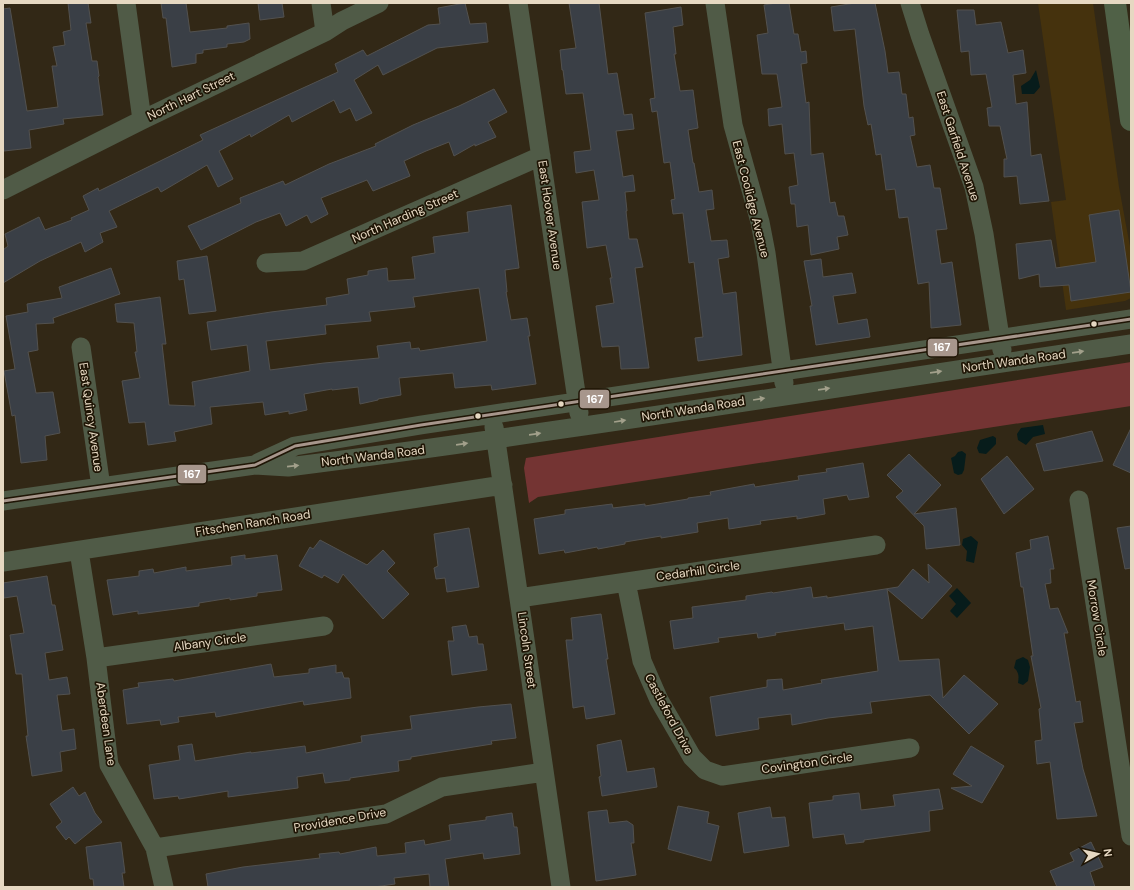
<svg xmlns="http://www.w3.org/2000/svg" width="1134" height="890" viewBox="0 0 1134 890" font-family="'DM Sans',sans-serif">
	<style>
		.built { fill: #45320d }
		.green { fill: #743433 }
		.water { fill: #071c1b }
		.building { fill: #3a3f46; stroke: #52514f; fill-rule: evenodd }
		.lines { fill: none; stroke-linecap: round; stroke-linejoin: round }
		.minor { stroke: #505b47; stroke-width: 19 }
		.major { stroke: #506147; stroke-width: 22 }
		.bus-1-casing { stroke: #1f1505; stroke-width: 6 }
		.bus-1 { stroke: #a7968c; stroke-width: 3 }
		.oneway { fill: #a2a08b }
		.bus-dot { fill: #e6d8c2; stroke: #1f1505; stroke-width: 1.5 }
		.labels { text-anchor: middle; stroke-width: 3.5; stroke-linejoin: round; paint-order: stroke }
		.street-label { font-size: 12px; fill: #e6d8c2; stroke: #1f1505 }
		.line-badge { stroke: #1f1505; stroke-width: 1.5 }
		.badge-label { font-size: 11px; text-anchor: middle; font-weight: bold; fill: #fff }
	</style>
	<rect width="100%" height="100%" fill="#322816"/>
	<path class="built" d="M 1038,3 L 1093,3 L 1119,187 L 1131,252 L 1131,298 L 1125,301 L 1066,310 L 1051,202 L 1066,200 Z"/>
	<path class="green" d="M 1131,362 L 1131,406 L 538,497 L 529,503 L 524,468 L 526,458 Z"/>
	<path class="water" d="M 1036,70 L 1040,87 L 1034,94 L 1022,94 L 1021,86 L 1030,80 Z
		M 1043,425 L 1045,434 L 1033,437 L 1026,445 L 1018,440 L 1017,434 L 1021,428 Z
		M 993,436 L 996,438 L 996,444 L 986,454 L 979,453 L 977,448 L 980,440 Z
		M 962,451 L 966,454 L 964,470 L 962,474 L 958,475 L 954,473 L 951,458 L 955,456 L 958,452 Z
		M 971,536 L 978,542 L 974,563 L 966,561 L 967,551 L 962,545 L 963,539 Z
		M 957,588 L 971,603 L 957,618 L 950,611 L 956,604 L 949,596 Z
		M 1023,657 L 1028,660 L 1030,667 L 1028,681 L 1023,685 L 1018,683 C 1019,676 1019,672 1014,668 L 1016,660 Z"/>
	<path class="building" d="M 68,3 L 88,3 L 91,23 L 86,23 L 92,61 L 97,61 L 99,76 L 98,77 L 103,115 L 63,119 L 64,124 L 29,130 L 31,148 L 4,151 L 3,144 L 3,9 L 10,8 L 27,111 L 58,107 L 52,66 L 57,66 L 53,47 L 65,45 L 63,32 L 71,30 Z
		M 161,3 L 186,3 L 190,32 L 227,28 L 227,26 L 249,23 L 250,39 L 244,42 L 227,44 L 227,47 L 203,50 L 203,53 L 196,54 L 196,63 L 172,67 L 166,18 L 163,18 Z
		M 258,3 L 282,3 L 284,17 L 260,20 Z
		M 465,3 L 470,24 L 486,23 L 488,42 L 437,48 L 383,75 L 378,65 L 354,80 L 372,113 L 356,121 L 350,108 L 340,113 L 334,100 L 292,122 L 289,115 L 251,137 L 250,134 L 219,151 L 233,179 L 218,187 L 207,165 L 161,192 L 158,187 L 109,211 L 117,227 L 100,233 L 103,242 L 85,252 L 81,242 L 40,261 L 3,283 L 3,250 L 8,246 L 5,234 L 39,217 L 45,230 L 72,220 L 71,218 L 89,210 L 83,196 L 98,188 L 99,191 L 203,140 L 200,135 L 338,72 L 335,64 L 363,50 L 367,56 L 428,25 L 440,24 L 438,8 Z
		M 569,3 L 599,3 L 608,74 L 617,73 L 624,115 L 632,114 L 634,129 L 616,131 L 623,177 L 633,175 L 635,191 L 625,192 L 627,211 L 626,211 L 629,239 L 637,239 L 643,267 L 635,268 L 649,368 L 621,369 L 619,346 L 602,347 L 596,306 L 614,303 L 610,278 L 612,278 L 606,245 L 587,248 L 582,202 L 599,200 L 594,170 L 576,173 L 574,152 L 591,150 L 583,93 L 566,94 L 563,70 L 562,70 L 560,50 L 576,48 Z
		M 776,3 L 789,3 L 794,34 L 798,34 L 801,52 L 806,51 L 807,63 L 801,64 L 806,103 L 809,102 L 811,155 L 823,153 L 830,203 L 835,202 L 838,216 L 844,216 L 848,235 L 837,237 L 839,249 L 811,255 L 808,225 L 797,227 L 795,204 L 791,204 L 789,187 L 798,185 L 794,153 L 785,154 L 782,124 L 769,126 L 768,109 L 782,107 L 777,74 L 762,74 L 757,35 L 768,33 L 764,5 Z
		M 855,3 L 875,3 L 885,51 L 888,73 L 899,72 L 902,94 L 906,94 L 909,118 L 913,117 L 915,135 L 910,136 L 917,167 L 930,165 L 934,188 L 940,188 L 947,229 L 936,230 L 941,264 L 952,262 L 961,325 L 931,328 L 929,282 L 918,284 L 908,217 L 899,218 L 895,189 L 886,190 L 881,154 L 876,155 L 871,124 L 868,125 L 864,106 L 855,29 L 834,31 L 831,7 Z
		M 681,7 L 683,25 L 673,27 L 676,54 L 674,54 L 680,91 L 693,90 L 698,128 L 688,130 L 693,163 L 694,163 L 699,192 L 712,190 L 714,209 L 706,210 L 711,241 L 727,240 L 729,257 L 718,259 L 723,294 L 736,292 L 742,355 L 698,361 L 695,338 L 703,337 L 694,262 L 689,263 L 683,213 L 673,214 L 671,200 L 675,199 L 670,162 L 664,163 L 657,111 L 652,112 L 650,99 L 655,98 L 645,13 Z
		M 957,10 L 974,10 L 976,25 L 1001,22 L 1008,53 L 1023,50 L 1026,73 L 1013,75 L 1016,104 L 1027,102 L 1031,156 L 1041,154 L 1049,201 L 1020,204 L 1017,176 L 1004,177 L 1004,159 L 1007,159 L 1000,126 L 989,126 L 987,108 L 992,107 L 986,74 L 971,75 L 969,51 L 961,52 Z
		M 494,89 L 507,112 L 488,122 L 496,137 L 475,146 L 475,144 L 454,156 L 449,142 L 426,151 L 404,161 L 410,176 L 373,191 L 367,180 L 321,198 L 328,214 L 311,223 L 307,215 L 286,226 L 280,213 L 256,222 L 201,250 L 188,226 L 241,203 L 240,198 L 283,181 L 285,185 L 329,164 L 376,146 L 375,144 L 413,125 L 459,106 Z
		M 511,205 L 519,268 L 505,270 L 507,292 L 506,292 L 511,320 L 527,318 L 530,336 L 528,336 L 536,384 L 492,390 L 491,385 L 455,388 L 453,373 L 399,378 L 401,395 L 378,399 L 378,400 L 360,404 L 358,387 L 332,390 L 332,389 L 304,394 L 307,410 L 289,414 L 289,411 L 265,415 L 263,402 L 210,407 L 212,424 L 174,432 L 176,441 L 148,445 L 145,422 L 129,423 L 122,381 L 140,378 L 135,352 L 137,352 L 134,323 L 117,322 L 115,304 L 160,297 L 166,344 L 162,344 L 169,405 L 195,406 L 192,382 L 250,371 L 247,345 L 211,350 L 207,322 L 271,312 L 327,305 L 326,298 L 349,294 L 347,279 L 368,275 L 368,271 L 387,268 L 388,281 L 415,279 L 412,257 L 435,253 L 433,237 L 469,232 L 467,212 ZM 479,288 L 487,341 L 420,351 L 419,348 L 411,349 L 410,342 L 377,346 L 379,358 L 324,363 L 270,370 L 266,341 L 326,334 L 325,325 L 371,321 L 369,312 L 415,307 L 413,297 Z
		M 1119,210 L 1131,292 L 1071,301 L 1069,285 L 1040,287 L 1039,274 L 1019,279 L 1016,244 L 1051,240 L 1056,268 L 1096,262 L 1089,215 Z
		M 207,256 L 216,311 L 189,314 L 184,279 L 179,280 L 177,261 Z
		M 821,259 L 823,277 L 852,273 L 856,293 L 833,296 L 838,324 L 867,319 L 870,337 L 816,345 L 810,306 L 812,306 L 804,261 Z
		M 111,268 L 120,294 L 53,318 L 54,323 L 36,324 L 38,350 L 28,352 L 36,393 L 53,392 L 60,433 L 45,436 L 47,460 L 21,463 L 15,415 L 12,416 L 4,371 L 15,369 L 6,316 L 28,312 L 27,304 L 62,298 L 59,287 Z
		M 1131,428 L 1131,473 L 1113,465 Z
		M 1092,431 L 1103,461 L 1044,471 L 1036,444 Z
		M 909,454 L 941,485 L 914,514 L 956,508 L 960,545 L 926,549 L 924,526 L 896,497 L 903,491 L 887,475 Z
		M 1007,456 L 1034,489 L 1004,514 L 981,479 Z
		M 863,463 L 869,497 L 849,500 L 847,495 L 823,499 L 825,514 L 797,519 L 797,516 L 760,521 L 761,524 L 729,529 L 728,518 L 697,523 L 698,532 L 661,538 L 661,536 L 625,542 L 625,544 L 598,549 L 597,547 L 565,553 L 564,550 L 539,554 L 534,519 L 565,514 L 565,510 L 612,504 L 613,508 L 645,504 L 645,506 L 688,499 L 688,498 L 711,495 L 710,492 L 754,484 L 755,487 L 799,480 L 798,476 L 827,472 L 826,469 Z
		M 1131,526 L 1131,568 L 1125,569 L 1117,528 Z
		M 469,528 L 479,587 L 447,592 L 445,578 L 436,579 L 434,568 L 438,566 L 434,534 Z
		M 1048,536 L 1054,569 L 1050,569 L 1051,583 L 1045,584 L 1050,609 L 1058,608 L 1068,633 L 1064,633 L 1076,702 L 1080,701 L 1083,722 L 1074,723 L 1083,769 L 1097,816 L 1057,819 L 1050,762 L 1037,764 L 1035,741 L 1042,740 L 1039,709 L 1041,708 L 1031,656 L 1033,656 L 1023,587 L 1021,587 L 1016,553 L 1031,549 L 1030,540 Z
		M 320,540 L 367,565 L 383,550 L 395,563 L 387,571 L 409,594 L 383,619 L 343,574 L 338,583 L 324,575 L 322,578 L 299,566 L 310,547 L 313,549 Z
		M 245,555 L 245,559 L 277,555 L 282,590 L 257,593 L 257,596 L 230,600 L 230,598 L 199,603 L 199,606 L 138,614 L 138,611 L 113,615 L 107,580 L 139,576 L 139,571 L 153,569 L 154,573 L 186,567 L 186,571 L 232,565 L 231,557 Z
		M 928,564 L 952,586 L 922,619 L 887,589 L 899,661 L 939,659 L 943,698 L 964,675 L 998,704 L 969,734 L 930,695 L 870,702 L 872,713 L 828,718 L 792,725 L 791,714 L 758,718 L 759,729 L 716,736 L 710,697 L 767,687 L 767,680 L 782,679 L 783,690 L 822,683 L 821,680 L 878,671 L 873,626 L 845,630 L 844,623 L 775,633 L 776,635 L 758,638 L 757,633 L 718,638 L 719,642 L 674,649 L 670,621 L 693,618 L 692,607 L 746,600 L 746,596 L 772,592 L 773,593 L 811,587 L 813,598 L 827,596 L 827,598 L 898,587 L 913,569 L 929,583 Z
		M 47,576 L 52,605 L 55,605 L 63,650 L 45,653 L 49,680 L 67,677 L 70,694 L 57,695 L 62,731 L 74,729 L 76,749 L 60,752 L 62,771 L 32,776 L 26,736 L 28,736 L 22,674 L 16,674 L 10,635 L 24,633 L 17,596 L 4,598 L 3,583 Z
		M 601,614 L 608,659 L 606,659 L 615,714 L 586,719 L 584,706 L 573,708 L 566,640 L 573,640 L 571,618 Z
		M 466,625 L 469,637 L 477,636 L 478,644 L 483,644 L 487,670 L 452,675 L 448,641 L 454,641 L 452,627 Z
		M 271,664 L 274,677 L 309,673 L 309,669 L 336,665 L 336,673 L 342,672 L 344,678 L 349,678 L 351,698 L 304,705 L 303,701 L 216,717 L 215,712 L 178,717 L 179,722 L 161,725 L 160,720 L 127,724 L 123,690 L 139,687 L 138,683 L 173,679 L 174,681 Z
		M 511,704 L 516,738 L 491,741 L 492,744 L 411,757 L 411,759 L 398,761 L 399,771 L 350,778 L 350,780 L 325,783 L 323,773 L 297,777 L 298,788 L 228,797 L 228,791 L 179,799 L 178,796 L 154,799 L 149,765 L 180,760 L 178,746 L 192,744 L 195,761 L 251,752 L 251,753 L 305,746 L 306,753 L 362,742 L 361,736 L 412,729 L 410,716 L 478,707 Z
		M 621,740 L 627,772 L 654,768 L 657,787 L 602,796 L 599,777 L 601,776 L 597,745 Z
		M 971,746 L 1004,766 L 982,803 L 951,788 L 972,786 L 953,774 Z
		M 73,787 L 79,796 L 85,792 L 95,813 L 102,822 L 75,844 L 69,837 L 66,840 L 56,827 L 62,822 L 50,804 Z
		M 939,789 L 943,809 L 929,811 L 930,831 L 864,840 L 864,842 L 846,844 L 844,834 L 813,838 L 809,803 L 833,800 L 833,796 L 859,793 L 861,810 L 895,806 L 893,795 Z
		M 678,806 L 709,812 L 707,823 L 719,826 L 711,861 L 668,849 Z
		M 770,807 L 772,818 L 785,817 L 789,846 L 744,853 L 738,813 Z
		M 607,810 L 609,823 L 627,821 L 633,825 L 634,843 L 631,843 L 636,875 L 596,881 L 588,812 Z
		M 512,813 L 514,827 L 517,827 L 520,854 L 484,859 L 483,853 L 445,859 L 449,887 L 430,887 L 429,874 L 394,878 L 395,884 L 374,887 L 208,887 L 206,874 L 243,867 L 320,858 L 319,854 L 339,852 L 340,854 L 376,847 L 377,856 L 406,853 L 405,843 L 424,840 L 425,845 L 451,840 L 449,825 L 486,820 L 486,817 Z
		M 121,842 L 125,873 L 122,873 L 124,887 L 94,887 L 93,879 L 90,879 L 86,847 Z
		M 1091,842 L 1103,867 L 1090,872 L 1095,887 L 1057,887 L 1050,871 L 1074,861 L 1070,853 Z"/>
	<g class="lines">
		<path class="minor" d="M 126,3 L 142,120
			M 321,3 L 325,32
			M 518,3 L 579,413
			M 715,3 L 733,125 L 760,222 L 766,253 L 784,383
			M 910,3 L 920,35 L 974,187 L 984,234 L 1002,350
			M 3,190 L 142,120 L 325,32 L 342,21 L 379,3
			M 266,263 L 303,261 L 541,156
			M 81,347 L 101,487
			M 494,427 L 561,887
			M 258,463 L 295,446 L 421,425 L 1131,319
			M 1079,500 L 1131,836
			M 3,501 L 255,465 L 288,467 C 570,431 850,385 1131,344
			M 79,551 L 96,658 L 109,765 L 155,848 L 164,887
			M 3,562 L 503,485
			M 626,582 L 642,661 L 659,700 L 692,757 L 705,770 L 722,776 L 910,748
			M 519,598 L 876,545
			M 96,658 L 324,626
			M 155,848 L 386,814 L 442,787 L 544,772"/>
		<path class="major" d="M 1115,3 L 1131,120"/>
		<defs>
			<path id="bus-1" d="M 3,501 L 255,465 L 295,446 L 421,425 L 1131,319"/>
		</defs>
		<use href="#bus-1" class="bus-1-casing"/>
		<use href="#bus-1" class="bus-1"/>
	</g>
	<defs><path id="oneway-solid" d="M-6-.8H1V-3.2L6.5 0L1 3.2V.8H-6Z"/></defs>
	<g class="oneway">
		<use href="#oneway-solid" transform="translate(1078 352) rotate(-8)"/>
		<use href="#oneway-solid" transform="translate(936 372) rotate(-8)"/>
		<use href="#oneway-solid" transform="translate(824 389) rotate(-8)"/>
		<use href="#oneway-solid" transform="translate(759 399) rotate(-9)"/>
		<use href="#oneway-solid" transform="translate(620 421) rotate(-9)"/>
		<use href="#oneway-solid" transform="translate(535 434) rotate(-8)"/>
		<use href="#oneway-solid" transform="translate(462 444) rotate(-8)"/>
		<use href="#oneway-solid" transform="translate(293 466) rotate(-6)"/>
	</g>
	<g class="bus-dot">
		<circle cx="1094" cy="324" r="3.5"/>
		<circle cx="561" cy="404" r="3.5"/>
		<circle cx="478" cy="416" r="3.5"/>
	</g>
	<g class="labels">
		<g class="street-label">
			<text transform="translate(191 96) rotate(-26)" y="4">North Hart Street</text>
			<text transform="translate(958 146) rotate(72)" y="4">East Garfield Avenue</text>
			<text transform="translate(751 199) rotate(76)" y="4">East Coolidge Avenue</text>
			<text transform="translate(550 215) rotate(82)" y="4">East Hoover Avenue</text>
			<text transform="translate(405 216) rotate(-24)" y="4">North Harding Street</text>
			<text transform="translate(1014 361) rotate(-8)" y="4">North Wanda Road</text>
			<text transform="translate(693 409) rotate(-9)" y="4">North Wanda Road</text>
			<text transform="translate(91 417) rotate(82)" y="4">East Quincy Avenue</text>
			<text transform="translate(373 456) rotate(-7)" y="4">North Wanda Road</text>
			<text transform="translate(253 523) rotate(-9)" y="4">Fitschen Ranch Road</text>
			<text transform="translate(698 571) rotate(-8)" y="4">Cedarhill Circle</text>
			<text transform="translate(1097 618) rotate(81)" y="4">Morrow Circle</text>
			<text transform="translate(210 642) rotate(-8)" y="4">Albany Circle</text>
			<text transform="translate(527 650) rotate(82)" y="4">Lincoln Street</text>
			<text transform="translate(669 714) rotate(62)" y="4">Castleford Drive</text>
			<text transform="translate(106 724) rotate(82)" y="4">Aberdeen Lane</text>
			<text transform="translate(807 763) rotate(-8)" y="4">Covington Circle</text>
			<text transform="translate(340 820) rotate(-10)" y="4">Providence Drive</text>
		</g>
	</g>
	<g class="line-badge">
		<rect x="927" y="338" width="31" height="19" rx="4" fill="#a7968c"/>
		<rect x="579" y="389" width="31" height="20" rx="4" fill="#a7968c"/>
		<rect x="177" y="464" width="30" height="20" rx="4" fill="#a7968c"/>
	</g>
	<g class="badge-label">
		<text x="942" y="351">167</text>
		<text x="595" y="403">167</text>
		<text x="192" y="478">167</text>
	</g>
	<rect width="1134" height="890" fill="none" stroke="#e6d8c2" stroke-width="8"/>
	<g transform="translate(1098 854) rotate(82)" stroke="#1f1505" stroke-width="3" paint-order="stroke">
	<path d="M0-3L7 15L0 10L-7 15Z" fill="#e6d8c2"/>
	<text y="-6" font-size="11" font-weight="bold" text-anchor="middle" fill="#e6d8c2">N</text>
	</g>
</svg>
